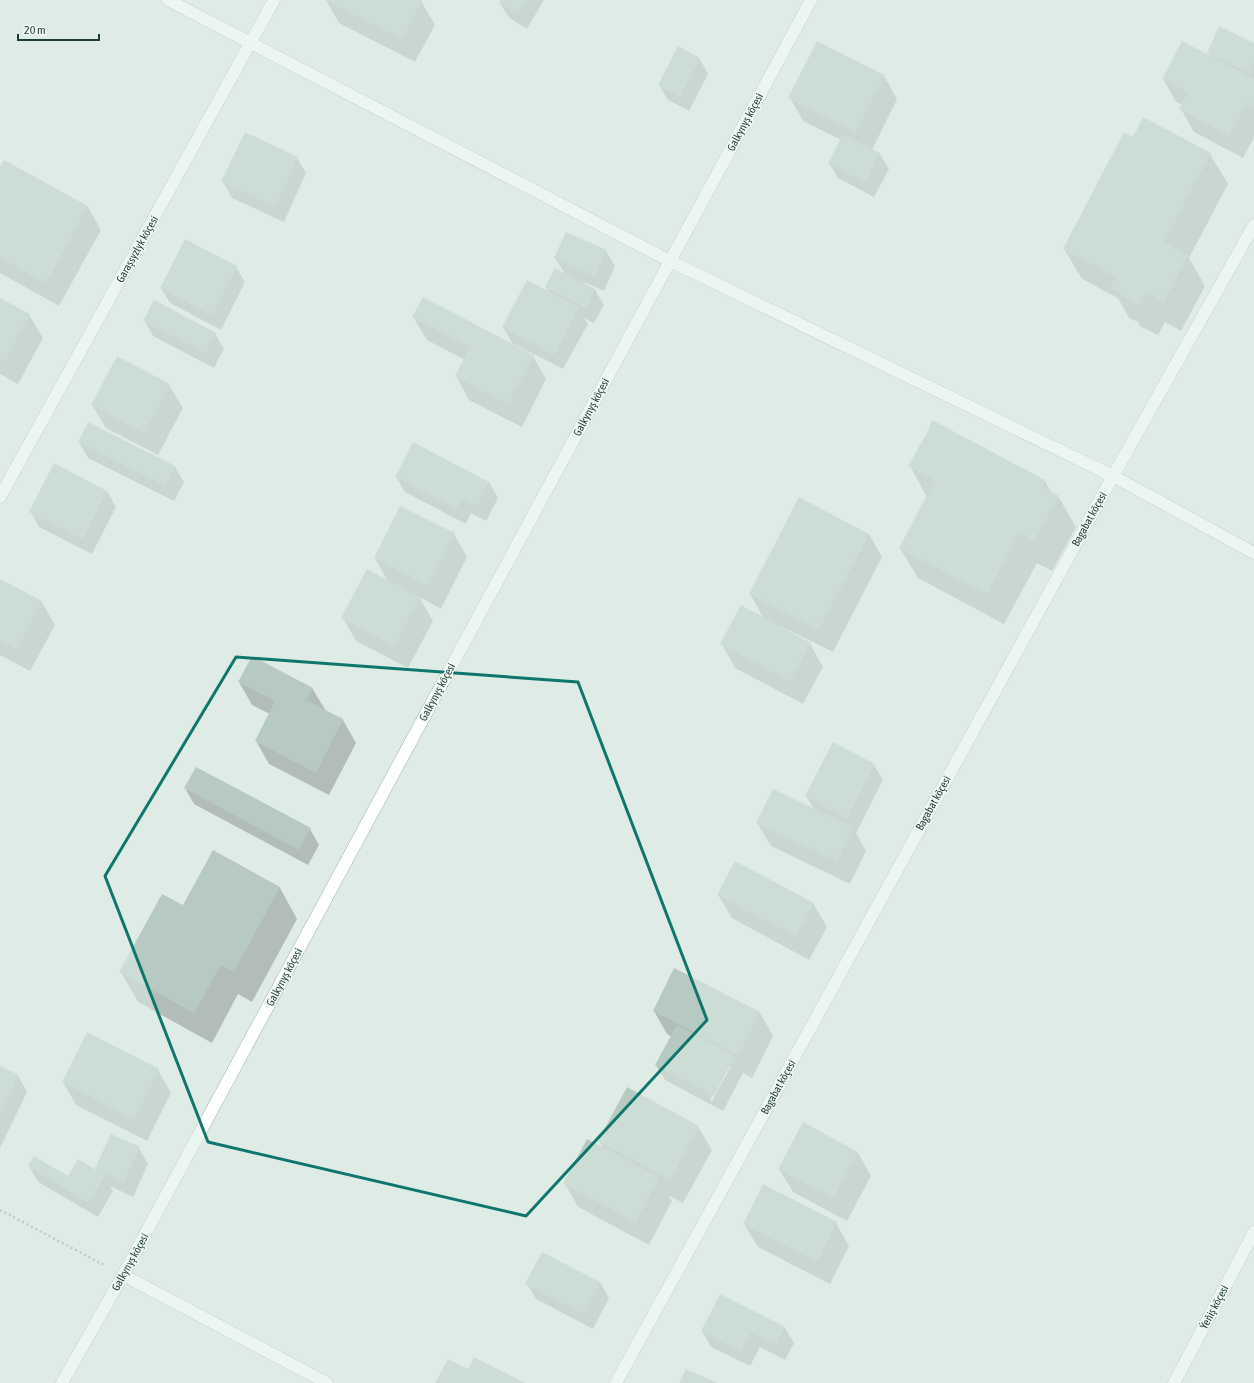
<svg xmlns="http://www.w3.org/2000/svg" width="1254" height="1383" viewBox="0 0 1254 1383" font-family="'Asap Condensed',sans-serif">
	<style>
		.shadow { fill: #0003; fill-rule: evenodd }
		.building { fill: #b7cac1 }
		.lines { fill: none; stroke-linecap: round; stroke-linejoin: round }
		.minor-casing { stroke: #a1b4ad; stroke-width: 13 }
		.path { stroke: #7bb4a0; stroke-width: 2.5; stroke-dasharray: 2 3; stroke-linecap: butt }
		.minor { stroke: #fff; stroke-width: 12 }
		.marked { fill: none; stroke: #0f766e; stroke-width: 3; stroke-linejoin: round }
		.labels { text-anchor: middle; stroke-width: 3; stroke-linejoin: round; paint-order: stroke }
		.street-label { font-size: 11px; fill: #1e3e34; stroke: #f0f8f4 }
	</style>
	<rect width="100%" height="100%" fill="#dfece6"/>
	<path class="shadow" d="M 326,0 L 418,0 L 421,1 L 435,25 L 415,62 L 339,23 Z
		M 502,0 L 544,0 L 527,29 L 509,18 L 500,3 Z
		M 1254,44 L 1254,137 L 1243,158 L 1194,132 L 1181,109 L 1183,105 L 1176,102 L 1163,79 L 1210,57 L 1208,53 Z
		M 699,58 L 708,74 L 689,111 L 668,100 L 659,85 Z
		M 884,76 L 897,99 L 872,150 L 880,154 L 889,169 L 874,197 L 838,178 L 829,163 L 841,140 L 803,121 L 790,98 Z
		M 1134,138 L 1210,154 L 1228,184 L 1189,258 L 1205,286 L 1181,331 L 1165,322 L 1158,335 L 1141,327 L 1138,322 L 1129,318 L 1118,298 L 1082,279 L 1064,249 Z
		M 297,158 L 306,173 L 284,222 L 232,198 L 223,182 Z
		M 5,161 L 88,207 L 101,230 L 59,306 L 0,273 L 0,169 Z
		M 606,251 L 615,266 L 604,291 L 584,282 L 583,284 L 595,290 L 604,305 L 594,323 L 584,318 L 588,324 L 563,369 L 512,343 L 503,327 L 549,293 L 546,287 L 565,274 L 555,258 Z
		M 236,267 L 245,282 L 221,330 L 170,303 L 161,288 Z
		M 0,300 L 29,315 L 43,338 L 18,384 L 0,374 Z
		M 413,317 L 533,356 L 546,379 L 522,427 L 469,400 L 456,376 L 465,360 L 427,340 Z
		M 144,320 L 215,333 L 224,349 L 214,368 L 153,336 Z
		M 169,385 L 183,408 L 158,455 L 106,428 L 92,405 Z
		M 89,423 L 175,467 L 184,482 L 174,501 L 88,458 L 79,442 Z
		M 910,466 L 1045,481 L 1052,493 L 1058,496 L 1076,527 L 1052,571 L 1037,563 L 1004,624 L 918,578 L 900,548 L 927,497 Z
		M 396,477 L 489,482 L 498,498 L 486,521 L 471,513 L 466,524 L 405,492 Z
		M 107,491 L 116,507 L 92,554 L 39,527 L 31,512 Z
		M 454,534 L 467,557 L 441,609 L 419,597 L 433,621 L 408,668 L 356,641 L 343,618 L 388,582 L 375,558 Z
		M 869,534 L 882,557 L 833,652 L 782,627 L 781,628 L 810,644 L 823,667 L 803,704 L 735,668 L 722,644 L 764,619 L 750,594 Z
		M 0,580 L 42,602 L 55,625 L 30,671 L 0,655 Z
		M 239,682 L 312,688 L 326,711 L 343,720 L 356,743 L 329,795 L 269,764 L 256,741 L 270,714 L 252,705 Z
		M 874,765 L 883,780 L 856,833 L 866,851 L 850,884 L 771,846 L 757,823 L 814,809 L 806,796 Z
		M 185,788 L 310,829 L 319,845 L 308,865 L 194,804 Z
		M 214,852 L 280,888 L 297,919 L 252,1002 L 238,994 L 212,1043 L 138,1002 L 121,972 L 183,907 Z
		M 718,895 L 813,903 L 827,927 L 809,960 L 732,918 Z
		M 675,970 L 760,1013 L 773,1036 L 752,1078 L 743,1073 L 723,1111 L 665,1080 L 656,1065 L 672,1037 L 667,1034 L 654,1011 ZM 728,1066 L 731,1066 L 712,1101 L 710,1100 Z
		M 0,1067 L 18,1076 L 27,1092 L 0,1148 Z
		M 158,1070 L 171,1093 L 147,1141 L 76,1105 L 63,1082 Z
		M 627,1089 L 698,1127 L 712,1150 L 683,1203 L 668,1195 L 672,1201 L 649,1245 L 578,1207 L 565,1184 L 603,1148 L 599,1141 Z
		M 803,1124 L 858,1153 L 871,1176 L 847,1221 L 793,1192 L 779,1169 Z
		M 111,1135 L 139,1148 L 148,1164 L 133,1197 L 110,1186 L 113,1191 L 98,1217 L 38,1182 L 29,1166 L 69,1177 L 98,1172 L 96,1168 Z
		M 836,1223 L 849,1246 L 830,1284 L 758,1247 L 744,1224 Z
		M 600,1282 L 609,1298 L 593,1329 L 536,1299 L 527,1284 Z
		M 721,1295 L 785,1328 L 794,1343 L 785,1360 L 760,1347 L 750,1366 L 711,1347 L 702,1331 Z"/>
	<path class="building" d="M 325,0 L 421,0 L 422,1 L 402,39 Z
		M 501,0 L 527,0 L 518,14 L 499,3 Z
		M 1219,26 L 1254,43 L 1254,61 L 1249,73 L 1207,53 Z
		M 817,41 L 885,75 L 856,132 L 788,98 Z
		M 1182,41 L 1254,79 L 1254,107 L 1247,103 L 1229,136 L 1179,109 L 1188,93 L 1162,79 Z
		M 678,46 L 700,58 L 680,97 L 658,85 Z
		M 1143,117 L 1211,153 L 1164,242 L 1188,255 L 1164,302 L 1147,293 L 1140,306 L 1122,296 L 1123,294 L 1110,287 L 1116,277 L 1063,249 L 1124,132 L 1133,137 Z
		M 245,132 L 298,157 L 275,207 L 221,182 Z
		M 843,134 L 880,153 L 865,182 L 828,163 Z
		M 4,160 L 88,206 L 46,283 L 0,258 L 0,167 Z
		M 566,232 L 607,250 L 595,276 L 554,258 Z
		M 185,239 L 237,266 L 212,315 L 160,288 Z
		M 555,268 L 595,289 L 586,308 L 545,287 Z
		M 527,280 L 579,307 L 554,355 L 502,327 Z
		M 423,297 L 534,355 L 508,404 L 455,376 L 470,347 L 412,317 Z
		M 0,298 L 30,314 L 5,361 L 0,359 Z
		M 154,300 L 216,333 L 205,353 L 143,321 Z
		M 117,356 L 170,384 L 144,433 L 91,405 Z
		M 932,420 L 1045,480 L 1042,487 L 1059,496 L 1034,541 L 1019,533 L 987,594 L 899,548 L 935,480 L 908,466 L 928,431 Z
		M 88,422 L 175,466 L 165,486 L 78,442 Z
		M 413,442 L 489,482 L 477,506 L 462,498 L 457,509 L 395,477 Z
		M 54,463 L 107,491 L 83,539 L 29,512 Z
		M 799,497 L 869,534 L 819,629 L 749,594 Z
		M 400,506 L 455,533 L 428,586 L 374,558 Z
		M 367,569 L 420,597 L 395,646 L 341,618 Z
		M 0,579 L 42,601 L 17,649 L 0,640 Z
		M 741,605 L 811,643 L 790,681 L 720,644 Z
		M 252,656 L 313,688 L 306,700 L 343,719 L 316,773 L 255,741 L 275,701 L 238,682 Z
		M 833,742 L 875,764 L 847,818 L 805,796 Z
		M 196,767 L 311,828 L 299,850 L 184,788 Z
		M 773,789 L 853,827 L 837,861 L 756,823 Z
		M 213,850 L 280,887 L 234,972 L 221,965 L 194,1013 L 119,972 L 162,894 L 183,905 Z
		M 735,861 L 814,903 L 796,937 L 717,895 Z
		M 674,968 L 760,1012 L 738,1055 L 653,1011 Z
		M 677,1025 L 735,1056 L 714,1096 L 655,1065 Z
		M 87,1032 L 159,1069 L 134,1119 L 62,1082 Z
		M 0,1066 L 19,1075 L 0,1115 Z
		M 627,1087 L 699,1126 L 670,1180 L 598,1141 Z
		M 803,1122 L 858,1152 L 833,1198 L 778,1169 Z
		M 111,1134 L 140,1147 L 124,1182 L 95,1168 Z
		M 587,1139 L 659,1177 L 636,1222 L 563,1184 Z
		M 34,1156 L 68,1176 L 78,1159 L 105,1175 L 89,1203 L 28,1166 Z
		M 763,1184 L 837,1222 L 817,1261 L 743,1224 Z
		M 542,1252 L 600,1282 L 584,1314 L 525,1284 Z
		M 720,1294 L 785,1327 L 776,1345 L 751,1332 L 741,1351 L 701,1331 Z
		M 474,1357 L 525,1383 L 435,1383 L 448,1359 L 468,1369 Z
		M 686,1369 L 718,1383 L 679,1383 Z"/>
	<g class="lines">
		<defs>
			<path id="minor" d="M 168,0 L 670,261 L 1113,476 L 1254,553
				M 0,497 L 274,0
				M 123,1275 L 327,1383
				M 62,1383 L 123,1275 L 811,0
				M 616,1383 L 1113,476 L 1254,225
				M 1174,1383 L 1254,1232"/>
		</defs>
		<use href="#minor" class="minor-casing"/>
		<path class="path" d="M 0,1210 L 106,1266"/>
		<use href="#minor" class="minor"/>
	</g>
	<path d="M0 0H1254V1383H0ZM 236,657 L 578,682 L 707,1020 L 526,1216 L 208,1142 L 105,876 Z" fill="#dfece6" fill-opacity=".55" fill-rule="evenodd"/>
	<path class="marked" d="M 236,657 L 578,682 L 707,1020 L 526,1216 L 208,1142 L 105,876 Z"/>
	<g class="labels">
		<g class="street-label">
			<text transform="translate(745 122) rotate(-62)" y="4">Galkynyş köçesi</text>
			<text transform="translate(137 249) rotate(-61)" y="4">Garaşsyzlyk köçesi</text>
			<text transform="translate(591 407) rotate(-62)" y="4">Galkynyş köçesi</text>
			<text transform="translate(1089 519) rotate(-61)" y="4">Bagabat köçesi</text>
			<text transform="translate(437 692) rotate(-62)" y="4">Galkynyş köçesi</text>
			<text transform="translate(933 803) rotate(-61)" y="4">Bagabat köçesi</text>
			<text transform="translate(284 977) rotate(-62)" y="4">Galkynyş köçesi</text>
			<text transform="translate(778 1087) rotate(-61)" y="4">Bagabat köçesi</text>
			<text transform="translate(130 1262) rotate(-61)" y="4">Galkynyş köçesi</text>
			<text transform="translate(1214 1307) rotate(-62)" y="4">Ýeňiş köçesi</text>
		</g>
	</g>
	<path d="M18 34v6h81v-6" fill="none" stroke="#1e3e34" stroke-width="2"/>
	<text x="24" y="34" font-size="12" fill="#1e3e34" stroke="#f0f8f4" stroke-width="3" paint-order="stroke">20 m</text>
</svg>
